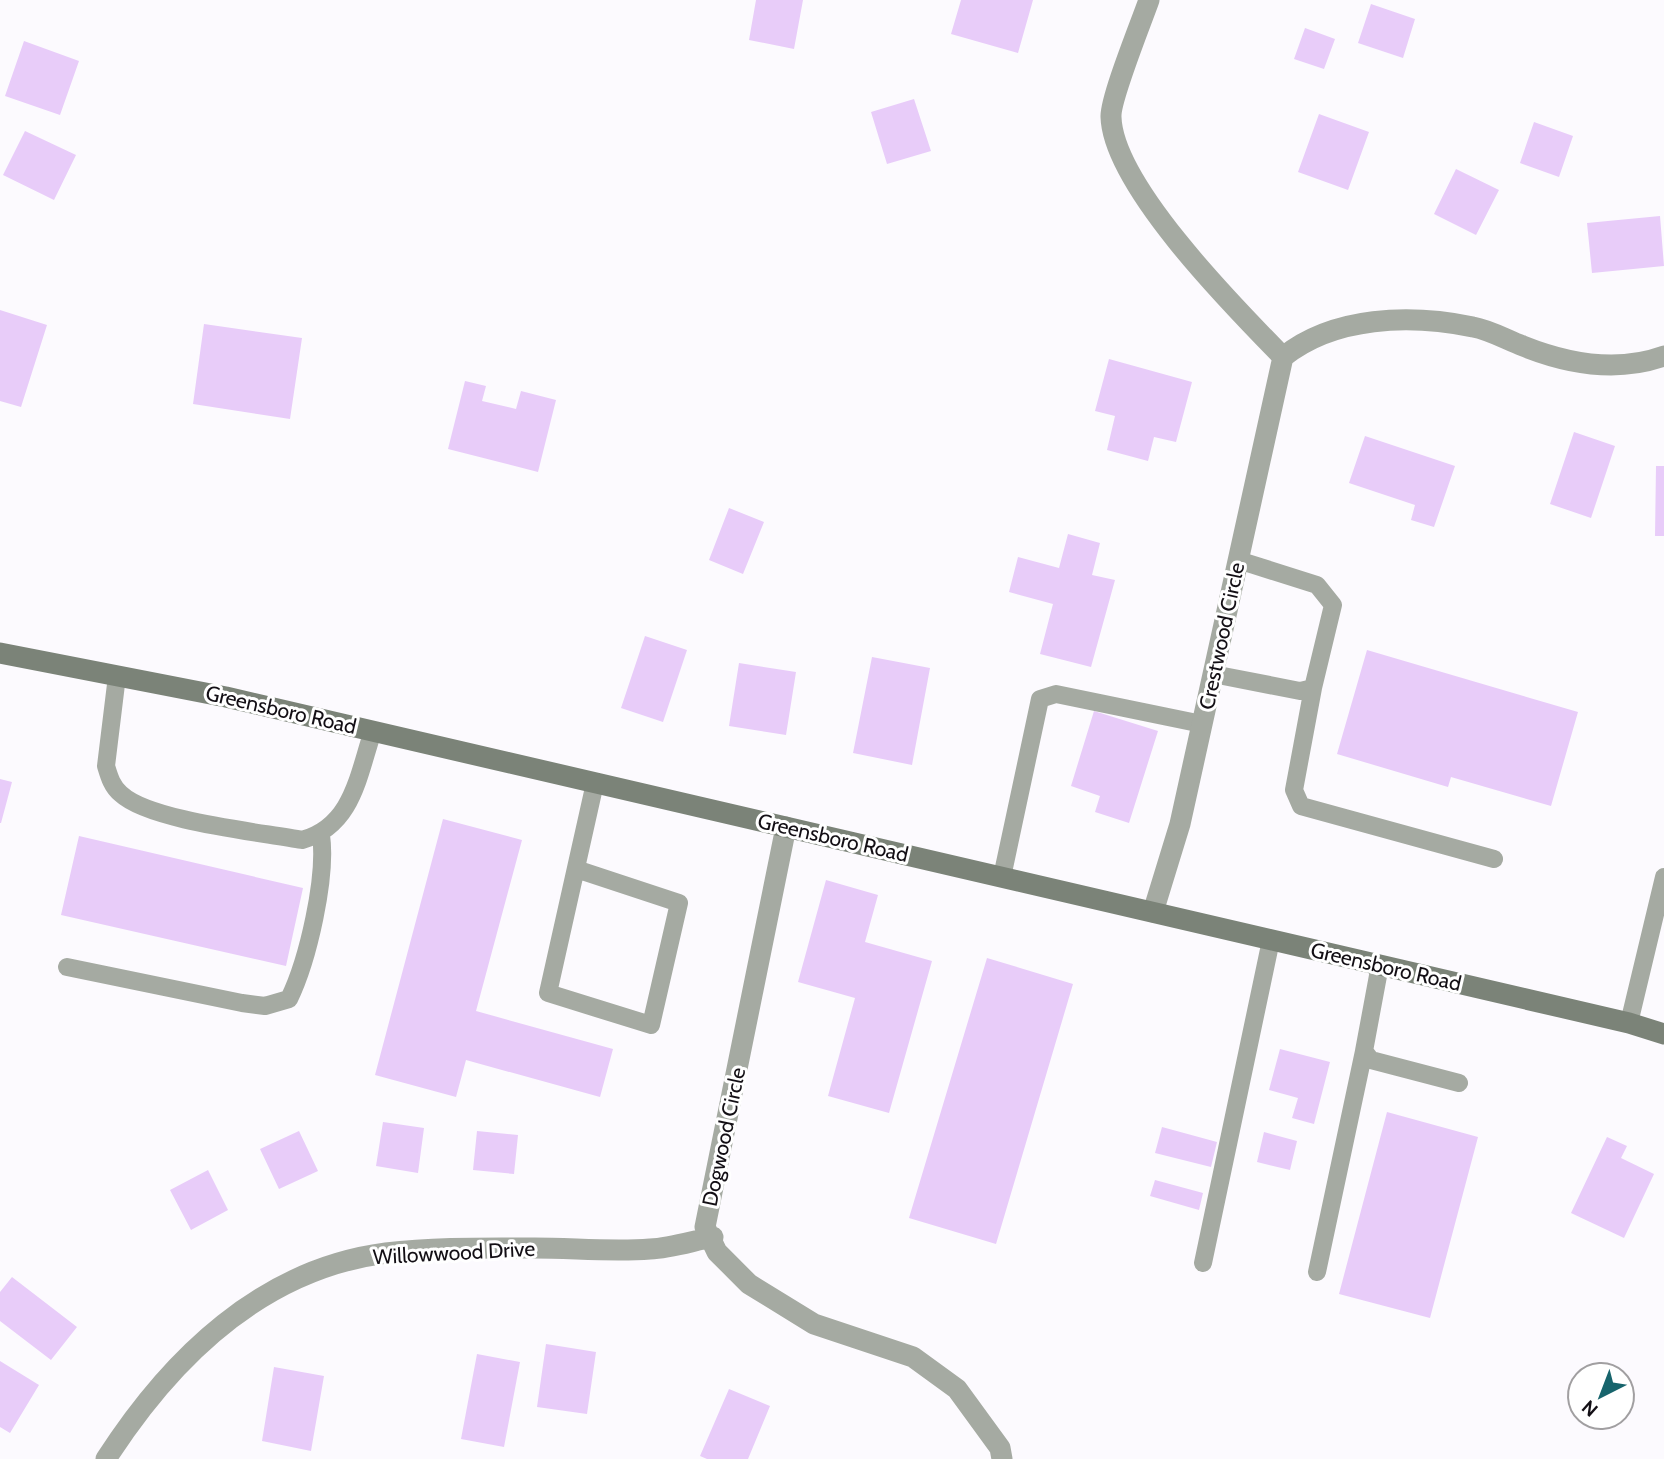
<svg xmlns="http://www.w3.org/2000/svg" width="1664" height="1459" viewBox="0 0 1664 1459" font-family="Cabin,sans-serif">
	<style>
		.building { fill: #e8ccf9 }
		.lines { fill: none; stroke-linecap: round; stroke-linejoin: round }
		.lane { stroke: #a5aaa2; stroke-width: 18 }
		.street { stroke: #a5aaa2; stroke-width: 21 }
		.secondary { stroke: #7b8378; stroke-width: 21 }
		.labels { text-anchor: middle; stroke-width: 6; stroke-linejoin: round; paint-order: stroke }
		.street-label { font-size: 21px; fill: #130f15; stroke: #fff }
	</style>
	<rect width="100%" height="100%" fill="#fcfafe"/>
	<path class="building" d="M 756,0 L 803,0 L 794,49 L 749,40 Z
		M 961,0 L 1033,0 L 1018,53 L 951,34 Z
		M 1371,4 L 1415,19 L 1403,58 L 1358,43 Z
		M 1305,28 L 1335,39 L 1324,69 L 1294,59 Z
		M 24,41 L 79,61 L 60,115 L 5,96 Z
		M 914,99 L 931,151 L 887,164 L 871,112 Z
		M 1319,114 L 1369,132 L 1348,190 L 1298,172 Z
		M 1534,122 L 1573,136 L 1559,177 L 1520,163 Z
		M 25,131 L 76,155 L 54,200 L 3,175 Z
		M 1456,169 L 1499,190 L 1476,235 L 1434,214 Z
		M 1660,216 L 1664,266 L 1592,273 L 1587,223 Z
		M 0,310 L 47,325 L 21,407 L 0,401 Z
		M 204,324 L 302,338 L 290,419 L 193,404 Z
		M 1109,359 L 1192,382 L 1176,442 L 1154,437 L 1148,461 L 1107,450 L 1115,416 L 1095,411 Z
		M 465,381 L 486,386 L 482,401 L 516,409 L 521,391 L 556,400 L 538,472 L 448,449 Z
		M 1574,432 L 1615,446 L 1591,518 L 1550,504 Z
		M 1365,436 L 1455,466 L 1434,527 L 1411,520 L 1415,505 L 1349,483 Z
		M 1656,466 L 1664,466 L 1664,536 L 1655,536 Z
		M 729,508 L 764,522 L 743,574 L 709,560 Z
		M 1068,534 L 1100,543 L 1092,575 L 1115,580 L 1091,667 L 1040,654 L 1053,604 L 1009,592 L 1018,557 L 1059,568 Z
		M 645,636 L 687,650 L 663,722 L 621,708 Z
		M 1367,650 L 1578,712 L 1551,806 L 1451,777 L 1448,787 L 1337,754 Z
		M 872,657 L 930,668 L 912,765 L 853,753 Z
		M 739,663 L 796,672 L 786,735 L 729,726 Z
		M 1094,711 L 1158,731 L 1129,823 L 1095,812 L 1100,796 L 1071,786 Z
		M 0,779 L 12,782 L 1,823 L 0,823 Z
		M 443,819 L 522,840 L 476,1011 L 613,1049 L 600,1097 L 466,1060 L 456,1097 L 375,1075 Z
		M 79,836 L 303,888 L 286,966 L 61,915 Z
		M 826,880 L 878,895 L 865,942 L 932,961 L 889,1113 L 828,1096 L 855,998 L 798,982 Z
		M 987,958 L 1073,984 L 996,1244 L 909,1218 Z
		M 1280,1049 L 1330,1062 L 1314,1124 L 1292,1118 L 1298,1098 L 1269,1090 Z
		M 1387,1112 L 1478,1137 L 1430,1318 L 1339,1294 Z
		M 383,1122 L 424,1128 L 418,1173 L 376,1166 Z
		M 1162,1127 L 1217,1142 L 1211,1167 L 1155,1153 Z
		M 299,1131 L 318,1171 L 279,1189 L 260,1149 Z
		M 477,1131 L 518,1135 L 514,1174 L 473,1170 Z
		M 1264,1132 L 1297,1141 L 1290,1170 L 1257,1162 Z
		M 1607,1137 L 1627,1146 L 1621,1158 L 1654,1174 L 1624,1238 L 1571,1213 Z
		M 208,1170 L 228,1210 L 191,1230 L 170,1190 Z
		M 1155,1180 L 1203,1193 L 1199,1210 L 1150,1196 Z
		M 12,1277 L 77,1327 L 51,1360 L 0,1321 L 0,1292 Z
		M 546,1344 L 596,1352 L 587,1414 L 537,1407 Z
		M 477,1354 L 520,1362 L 504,1447 L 461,1439 Z
		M 0,1361 L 39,1385 L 10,1433 L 0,1427 Z
		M 274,1367 L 324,1376 L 311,1451 L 262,1441 Z
		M 729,1389 L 770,1406 L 748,1459 L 707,1459 L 700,1456 Z"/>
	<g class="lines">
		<path class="lane" d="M 1213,674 L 1300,691 L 1313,688 L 1333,605 L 1317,585 L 1238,560
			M 117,676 L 106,766 C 109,776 112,787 121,794 C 150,821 260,832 302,840 C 353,826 358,775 373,731
			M 1313,688 L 1294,790 L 1301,806 L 1494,859
			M 576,869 L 679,903 L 651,1025 L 548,993 L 595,783
			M 1002,877 L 1040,699 L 1056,694 L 1202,724
			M 1380,965 L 1364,1051 L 1371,1060 L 1459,1083
			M 67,967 L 242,1003 L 265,1006 L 289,999 C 308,960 327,877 321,835
			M 1629,1023 L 1664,877
			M 1203,1263 L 1271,940
			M 1317,1272 L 1364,1051"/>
		<path class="street" d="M 1149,0 C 1141,23 1110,99 1111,117 C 1113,185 1234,307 1283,357 C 1334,316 1410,314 1473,327 C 1490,330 1507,340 1523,346 C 1568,364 1617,373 1664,356
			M 786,827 L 705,1227 L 717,1252 L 749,1284 L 814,1324 L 913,1357 L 957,1389 L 1000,1448 L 1002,1459
			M 1153,912 L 1180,824 L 1283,357
			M 106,1459 C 171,1358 262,1269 386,1253 C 434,1247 486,1248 534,1248 C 573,1248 612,1252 650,1249 C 671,1248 692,1241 713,1237"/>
		<path class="secondary" d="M 0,653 L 226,697 L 1629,1023 L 1664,1034"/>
	</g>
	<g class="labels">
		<g class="street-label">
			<text transform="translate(1222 636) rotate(-78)" y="7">Crestwood Circle</text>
			<text transform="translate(281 710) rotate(13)" y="7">Greensboro Road</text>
			<text transform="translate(833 838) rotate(13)" y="7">Greensboro Road</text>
			<text transform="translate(1386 967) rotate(13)" y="7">Greensboro Road</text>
			<text transform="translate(724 1137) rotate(-78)" y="7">Dogwood Circle</text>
			<text transform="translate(454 1253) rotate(-3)" y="7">Willowwood Drive</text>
		</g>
	</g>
	<g transform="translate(1601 1396) rotate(222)"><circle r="33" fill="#ffffff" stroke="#a19fa1" stroke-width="2"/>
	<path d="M0-5L12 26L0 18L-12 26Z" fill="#17646c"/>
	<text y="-10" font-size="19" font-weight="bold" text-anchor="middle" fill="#130f15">N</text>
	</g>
</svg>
